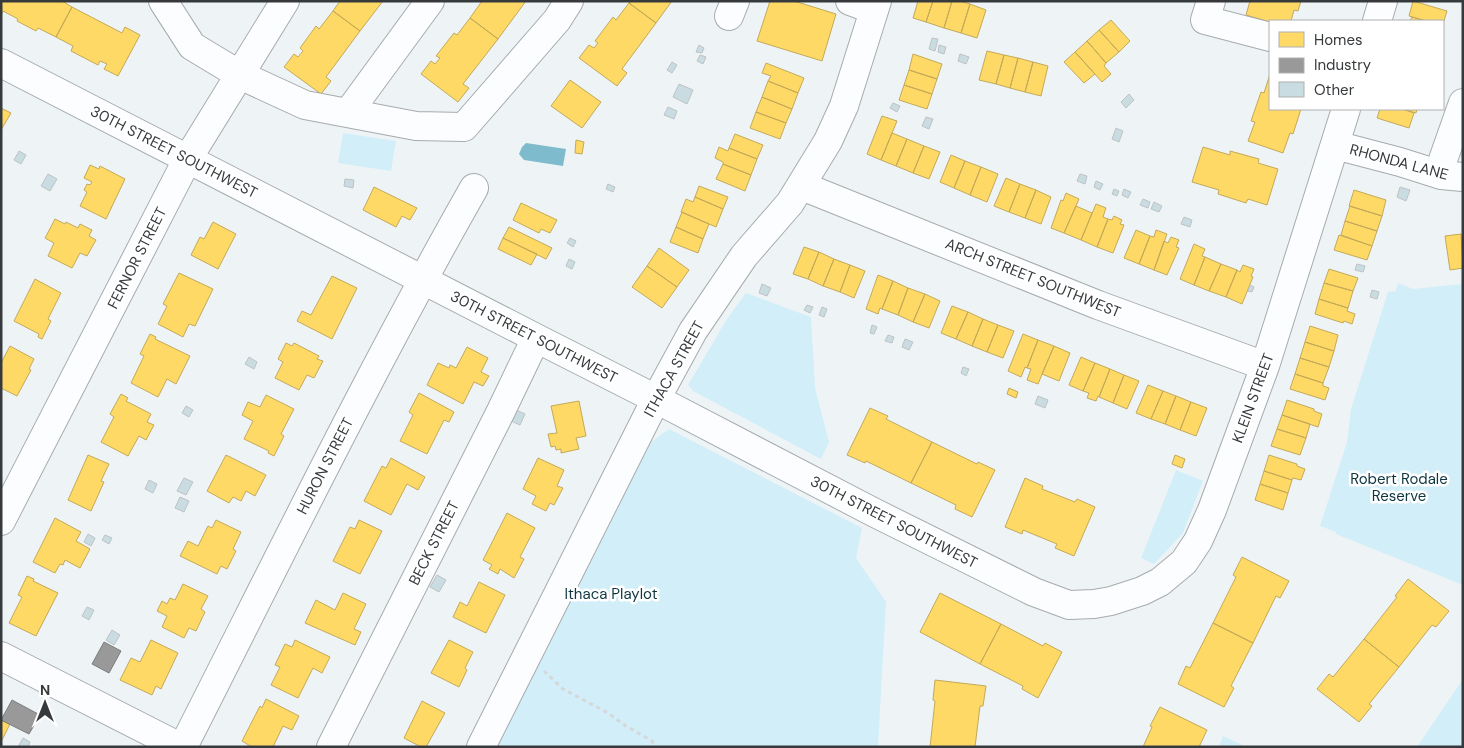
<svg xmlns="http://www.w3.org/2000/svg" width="1464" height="748" viewBox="0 0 1464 748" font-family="'DM Sans',sans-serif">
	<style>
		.green { fill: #d2eef8 }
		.water { fill: #7dbbcd }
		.homes { fill: #ffd966; stroke: #c3a959 }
		.industry { fill: #999; stroke: #7b7c7d }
		.building { fill: #c9dce2; stroke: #bec3c4 }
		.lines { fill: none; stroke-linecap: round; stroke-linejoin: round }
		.minor-casing { stroke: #a6abad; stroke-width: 30 }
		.path { stroke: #d5d7d8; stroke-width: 3; stroke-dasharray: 4 4; stroke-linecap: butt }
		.minor { stroke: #fcfdfe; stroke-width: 28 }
		.labels { text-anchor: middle; stroke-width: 5; stroke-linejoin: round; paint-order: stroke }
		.street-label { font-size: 15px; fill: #363a3c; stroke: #fff }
		.park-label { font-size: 15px; fill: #0f3742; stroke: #fff }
	</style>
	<rect width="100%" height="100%" fill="#eef4f6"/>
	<path class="green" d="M 343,133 L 396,141 L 391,171 L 338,163 Z
		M 1398,283 L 1413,289 L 1463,284 L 1463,585 L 1336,534 L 1336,532 L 1320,526 L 1347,442 L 1351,409 L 1388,292 L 1396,291 Z
		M 746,293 L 811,317 L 815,388 L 829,442 L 821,459 L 693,391 L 688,385 L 727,319 Z
		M 669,429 L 862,528 L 856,558 L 886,602 L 878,747 L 495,747 L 651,442 Z
		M 1176,470 L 1203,481 L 1183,533 L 1154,564 L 1141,558 Z
		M 1463,679 L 1463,747 L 1417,747 Z
		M 1223,736 L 1247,747 L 1219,747 Z"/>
	<path class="water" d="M 526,143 L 566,149 L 563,166 L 524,160 L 519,154 L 522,147 Z"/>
	<path class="homes" d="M 1,1 L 62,1 L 72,7 L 56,37 L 38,28 L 36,31 L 17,21 L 18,19 L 3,11 L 1,15 Z
		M 340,1 L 383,1 L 360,31 L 333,11 Z
		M 526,1 L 498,39 L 470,18 L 482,1 Z
		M 630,1 L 672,1 L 656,23 L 629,3 Z
		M 770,1 L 794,1 L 836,14 L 822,61 L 757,41 Z
		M 918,1 L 933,1 L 926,22 L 913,18 Z
		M 933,1 L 952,1 L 944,28 L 926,22 Z
		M 952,1 L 960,1 L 970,4 L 961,33 L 944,28 Z
		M 1250,1 L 1301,1 L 1298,11 L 1294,10 L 1291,21 L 1270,22 L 1246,15 Z
		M 1413,1 L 1447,11 L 1443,24 L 1443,21 L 1426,21 L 1409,16 Z
		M 629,3 L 656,23 L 622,69 L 627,73 L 617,86 L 579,58 L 589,45 L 594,48 L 598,43 L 595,41 L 613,17 L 616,20 Z
		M 970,4 L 986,10 L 977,38 L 961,33 Z
		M 72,7 L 122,33 L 125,27 L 140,35 L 118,76 L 104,69 L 107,64 L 100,61 L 98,65 L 71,51 L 73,46 L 56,37 Z
		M 333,11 L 360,31 L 326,77 L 331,81 L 321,94 L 284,67 L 294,54 L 298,57 L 303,51 L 300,48 L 316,26 L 319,29 Z
		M 1412,17 L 1426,21 L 1410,21 Z
		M 470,18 L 498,39 L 463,84 L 469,88 L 458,102 L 421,74 L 431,61 L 435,64 L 440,58 L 436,56 L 454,33 L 457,35 Z
		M 1111,20 L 1130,41 L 1119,52 L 1099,30 Z
		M 1099,30 L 1119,52 L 1106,63 L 1087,41 Z
		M 1087,41 L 1106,63 L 1104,66 L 1111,74 L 1102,82 L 1075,52 Z
		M 987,51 L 1004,55 L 996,84 L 979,80 Z
		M 1075,52 L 1095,74 L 1084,83 L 1064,62 Z
		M 913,54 L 942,64 L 937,79 L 909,70 Z
		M 1004,55 L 1018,58 L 1010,88 L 996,84 Z
		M 1018,58 L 1033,62 L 1025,92 L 1010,88 Z
		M 1033,62 L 1048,66 L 1041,96 L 1025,92 Z
		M 766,63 L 804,78 L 798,93 L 768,81 L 771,76 L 762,73 Z
		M 909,70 L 937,79 L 932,94 L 904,85 Z
		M 1270,74 L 1270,109 L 1301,109 L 1293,134 L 1290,133 L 1283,153 L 1248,141 L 1255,122 L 1251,121 L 1261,92 L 1264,93 Z
		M 570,80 L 601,102 L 582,128 L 551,106 Z
		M 768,81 L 798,93 L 792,109 L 762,97 Z
		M 904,85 L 932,94 L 927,109 L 899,100 Z
		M 762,97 L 792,109 L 786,123 L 756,112 Z
		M 1,108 L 11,113 L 1,130 Z
		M 1380,109 L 1402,109 L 1414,113 L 1409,128 L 1377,118 Z
		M 1402,109 L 1417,109 L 1416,113 Z
		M 756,112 L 786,123 L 780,139 L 750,128 Z
		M 882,116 L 897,121 L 881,160 L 867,154 Z
		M 892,133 L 907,139 L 896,166 L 881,160 Z
		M 735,134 L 763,145 L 757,159 L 729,148 Z
		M 907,139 L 924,146 L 913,173 L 896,166 Z
		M 576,140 L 584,142 L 582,154 L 575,153 Z
		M 924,146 L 940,152 L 929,179 L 913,173 Z
		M 719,147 L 728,151 L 729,148 L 757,159 L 751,175 L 723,164 L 723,162 L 715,158 Z
		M 1203,147 L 1230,155 L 1230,151 L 1259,159 L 1258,163 L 1278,169 L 1267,205 L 1248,199 L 1246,203 L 1218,194 L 1219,190 L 1192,182 Z
		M 951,155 L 965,161 L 954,188 L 940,182 Z
		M 965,161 L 981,167 L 970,195 L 954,188 Z
		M 723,164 L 751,175 L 745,191 L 716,179 Z
		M 90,165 L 99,169 L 100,166 L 125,179 L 106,219 L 80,206 L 87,192 L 84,190 L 87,184 L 90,185 L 92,182 L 84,178 Z
		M 981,167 L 998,174 L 987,202 L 970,195 Z
		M 1006,178 L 1020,184 L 1009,212 L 994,206 Z
		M 1020,184 L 1036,190 L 1025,218 L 1009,212 Z
		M 699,186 L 728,197 L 723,209 L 695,197 Z
		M 374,187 L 417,208 L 410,220 L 402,216 L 396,227 L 363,210 Z
		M 1036,190 L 1051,197 L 1041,224 L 1025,218 Z
		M 1354,190 L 1386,200 L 1382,216 L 1349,206 Z
		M 1066,193 L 1079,199 L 1064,233 L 1051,228 L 1061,200 L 1063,201 Z
		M 695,197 L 723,209 L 716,227 L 681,212 L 686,199 L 693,202 Z
		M 521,203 L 557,220 L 550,233 L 541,229 L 539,233 L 513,220 Z
		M 1096,204 L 1106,208 L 1103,217 L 1108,219 L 1097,247 L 1081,240 Z
		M 1076,206 L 1092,213 L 1081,240 L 1064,233 Z
		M 1350,206 L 1382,216 L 1377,231 L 1345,221 Z
		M 682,212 L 709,224 L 703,239 L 676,227 Z
		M 1114,216 L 1122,220 L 1120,224 L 1124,225 L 1113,253 L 1097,247 L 1108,219 L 1112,220 Z
		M 55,219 L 65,224 L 66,222 L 78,228 L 80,224 L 92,230 L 89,236 L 96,240 L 87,256 L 80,253 L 72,268 L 48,256 L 54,243 L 45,238 Z
		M 1345,221 L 1377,231 L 1372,246 L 1341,235 Z
		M 213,222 L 236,234 L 218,269 L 191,255 L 200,237 L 204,239 Z
		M 509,227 L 552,248 L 546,259 L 503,238 Z
		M 676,227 L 703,239 L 698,253 L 670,242 Z
		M 1136,230 L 1150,236 L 1139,264 L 1124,258 Z
		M 1156,230 L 1167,234 L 1154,270 L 1139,264 L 1150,236 L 1154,237 Z
		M 1461,234 L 1463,268 L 1450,270 L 1445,236 Z
		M 1339,235 L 1372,246 L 1367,260 L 1334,250 Z
		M 1171,237 L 1179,240 L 1176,247 L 1179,248 L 1167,275 L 1154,270 L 1164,241 L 1168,243 Z
		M 503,238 L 537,254 L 531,265 L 498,249 Z
		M 1194,244 L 1205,249 L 1202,256 L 1205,257 L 1194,285 L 1180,279 Z
		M 804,247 L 819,252 L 808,279 L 793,274 Z
		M 659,248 L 689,270 L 677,287 L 647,266 Z
		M 819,252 L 834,259 L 823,286 L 808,279 Z
		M 1205,257 L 1221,264 L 1209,291 L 1194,285 Z
		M 834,259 L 850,265 L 840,292 L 823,286 Z
		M 1221,264 L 1237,270 L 1226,297 L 1209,291 Z
		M 850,265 L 865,271 L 854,298 L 840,292 Z
		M 1243,265 L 1254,269 L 1251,276 L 1253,277 L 1242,304 L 1226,297 L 1237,270 L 1240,272 Z
		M 647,266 L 677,287 L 662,308 L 632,287 Z
		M 1329,269 L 1358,278 L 1353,291 L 1324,283 Z
		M 179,273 L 213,289 L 195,326 L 189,324 L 183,337 L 158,324 L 167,306 L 163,304 Z
		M 878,275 L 893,281 L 882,309 L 880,308 L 878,314 L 866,309 Z
		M 332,276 L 357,288 L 332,339 L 297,321 L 302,311 L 311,315 Z
		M 35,279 L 61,293 L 48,319 L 51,321 L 42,339 L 38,337 L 39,334 L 14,321 Z
		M 893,281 L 908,288 L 898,315 L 882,309 Z
		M 1324,283 L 1353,291 L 1348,308 L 1319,299 Z
		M 908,288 L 925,294 L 913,322 L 898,315 Z
		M 925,294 L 940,301 L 929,328 L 913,322 Z
		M 1319,299 L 1348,308 L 1347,311 L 1355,314 L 1352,324 L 1344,321 L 1343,323 L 1315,314 Z
		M 952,306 L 968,312 L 956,339 L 941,333 Z
		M 968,312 L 983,319 L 972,346 L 956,339 Z
		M 983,319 L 998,325 L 987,352 L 972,346 Z
		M 998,325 L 1014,331 L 1003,358 L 987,352 Z
		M 1310,326 L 1338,335 L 1334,351 L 1305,342 Z
		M 150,334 L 156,337 L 155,339 L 190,356 L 176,384 L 167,379 L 158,397 L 131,383 L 144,356 L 140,354 Z
		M 1023,334 L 1038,340 L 1027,368 L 1025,367 L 1021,377 L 1008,371 Z
		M 1038,340 L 1054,346 L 1038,384 L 1027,380 L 1031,369 L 1027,368 Z
		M 1305,342 L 1334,351 L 1329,367 L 1300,358 Z
		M 286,343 L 292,346 L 294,343 L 319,356 L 317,359 L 323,361 L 314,378 L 307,375 L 299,390 L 275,378 L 283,362 L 278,359 Z
		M 10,346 L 34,359 L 29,369 L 31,370 L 17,396 L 1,388 L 1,363 Z
		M 1054,346 L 1070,353 L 1059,381 L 1042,374 Z
		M 467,347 L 488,358 L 481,372 L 489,376 L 483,386 L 474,382 L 463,404 L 427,385 L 438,363 L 449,368 L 450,365 L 456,368 Z
		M 1081,357 L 1095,363 L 1083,391 L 1069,385 Z
		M 1300,358 L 1329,367 L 1323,383 L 1295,374 Z
		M 1095,363 L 1110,369 L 1099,397 L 1098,396 L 1096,401 L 1087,398 L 1089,393 L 1083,391 Z
		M 1110,369 L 1124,375 L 1113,403 L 1099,397 Z
		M 1295,374 L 1323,383 L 1323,386 L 1329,388 L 1325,400 L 1290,389 Z
		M 1124,375 L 1139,381 L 1127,409 L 1113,403 Z
		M 1148,385 L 1163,391 L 1151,419 L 1136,413 Z
		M 1009,388 L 1018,392 L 1016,398 L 1007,394 Z
		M 1163,391 L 1176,396 L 1165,424 L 1151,419 Z
		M 419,393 L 454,412 L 449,422 L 444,420 L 427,454 L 400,441 L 413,415 L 409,412 Z
		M 121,394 L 128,398 L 126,401 L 151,414 L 147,422 L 154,425 L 146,440 L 139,436 L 128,456 L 101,442 L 114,417 L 110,414 Z
		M 266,395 L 294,409 L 281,434 L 284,436 L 274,456 L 268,453 L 269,451 L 244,439 L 253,421 L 242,415 L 248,402 L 260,407 Z
		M 1176,396 L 1191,402 L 1180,430 L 1165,424 Z
		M 1287,400 L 1314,409 L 1314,411 L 1322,414 L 1318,427 L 1282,415 Z
		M 579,401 L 586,436 L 576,438 L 579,449 L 561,453 L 561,449 L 556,450 L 555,446 L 551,447 L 548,434 L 557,433 L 551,406 Z
		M 1191,402 L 1207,408 L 1196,436 L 1180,430 Z
		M 870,408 L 888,416 L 886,419 L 932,442 L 911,483 L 866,461 L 865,463 L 847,455 Z
		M 1282,415 L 1310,424 L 1306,438 L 1277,429 Z
		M 1277,429 L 1306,438 L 1300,455 L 1271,446 Z
		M 932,442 L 977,464 L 978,462 L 995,470 L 972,517 L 955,509 L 956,505 L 911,483 Z
		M 88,455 L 109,464 L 101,481 L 104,482 L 91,511 L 68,500 Z
		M 226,455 L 266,475 L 255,496 L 246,491 L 241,501 L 233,497 L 229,503 L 207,491 Z
		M 1175,455 L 1185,459 L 1182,468 L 1172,464 Z
		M 1269,455 L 1297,464 L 1297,466 L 1305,469 L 1301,480 L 1293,478 L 1292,480 L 1264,471 Z
		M 391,458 L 425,477 L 418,490 L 407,484 L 391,515 L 364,501 L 382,466 L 386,468 Z
		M 538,458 L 564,470 L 557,486 L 563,488 L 554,505 L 550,503 L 546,511 L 532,504 L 536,496 L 523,489 Z
		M 1264,471 L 1292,480 L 1288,493 L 1260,484 Z
		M 1025,478 L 1043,486 L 1042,489 L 1075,502 L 1077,499 L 1095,507 L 1074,556 L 1055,548 L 1057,544 L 1023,530 L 1022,534 L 1005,527 Z
		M 1260,484 L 1288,493 L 1283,510 L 1255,500 Z
		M 507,513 L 535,528 L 520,557 L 524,559 L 514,578 L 500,569 L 498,574 L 489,569 L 492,565 L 483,560 Z
		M 55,518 L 81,532 L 76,541 L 90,549 L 80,568 L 65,560 L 63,565 L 60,564 L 55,573 L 33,562 Z
		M 216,520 L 241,532 L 233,549 L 236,551 L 227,569 L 221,566 L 217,574 L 180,556 L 188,541 L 198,546 L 208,526 L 212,528 Z
		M 359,520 L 382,531 L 360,574 L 333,561 L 350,527 L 355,529 Z
		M 1242,557 L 1289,581 L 1280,598 L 1276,596 L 1253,643 L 1213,623 L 1236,577 L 1233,575 Z
		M 27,576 L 34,579 L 33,581 L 58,593 L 36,636 L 9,623 L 22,597 L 18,595 Z
		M 1408,579 L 1449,611 L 1436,627 L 1432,625 L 1399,667 L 1364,639 L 1397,597 L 1395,596 Z
		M 479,582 L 505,595 L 486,633 L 453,617 L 460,602 L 467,606 Z
		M 183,584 L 208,596 L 201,609 L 205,612 L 196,631 L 189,628 L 184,638 L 162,627 L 167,616 L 157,611 L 162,601 L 167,604 L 170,598 L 175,600 Z
		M 343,593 L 366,604 L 354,629 L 361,632 L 355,645 L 305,623 L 316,600 L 335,610 Z
		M 940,593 L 1001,624 L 980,664 L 920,632 Z
		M 1213,623 L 1253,643 L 1231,686 L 1234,688 L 1224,707 L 1178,684 L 1186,666 L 1190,668 Z
		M 1001,624 L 1043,646 L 1045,643 L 1062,652 L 1038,698 L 1022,689 L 1023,686 L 980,664 Z
		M 1364,639 L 1399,667 L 1369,704 L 1372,706 L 1359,722 L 1317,689 L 1329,674 L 1333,677 Z
		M 151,640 L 178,653 L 161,689 L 156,686 L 152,695 L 120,680 L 131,658 L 140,662 Z
		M 295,640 L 330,657 L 322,673 L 313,668 L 298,698 L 271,685 L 280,667 L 275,665 L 285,644 L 292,647 Z
		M 449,640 L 473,652 L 465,668 L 467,670 L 459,687 L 431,673 Z
		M 935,680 L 986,686 L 983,706 L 980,706 L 975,747 L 930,747 L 935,701 L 933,700 Z
		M 266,699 L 299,716 L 292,730 L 283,726 L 273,747 L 252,747 L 242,741 L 260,706 L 262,708 Z
		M 422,701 L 445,713 L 426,747 L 421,747 L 404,738 Z
		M 1160,707 L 1207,730 L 1199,747 L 1143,747 L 1152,727 L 1150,726 Z
		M 1,720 L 10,724 L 2,740 L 1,739 Z"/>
	<path class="industry" d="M 104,642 L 121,651 L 109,673 L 92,664 Z
		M 12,700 L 40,715 L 29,734 L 1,720 Z"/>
	<path class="building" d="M 932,38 L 938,39 L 935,51 L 929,49 Z
		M 699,45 L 704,48 L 702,53 L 696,52 Z
		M 939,45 L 946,47 L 944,54 L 938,52 Z
		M 960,54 L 969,57 L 966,64 L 958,61 Z
		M 700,55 L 706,57 L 703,64 L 697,61 Z
		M 672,62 L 677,65 L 672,73 L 667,70 Z
		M 679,84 L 693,90 L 687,104 L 673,97 Z
		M 1129,94 L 1134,100 L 1126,108 L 1121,102 Z
		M 893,103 L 900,106 L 897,112 L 890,108 Z
		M 668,107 L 677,111 L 674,119 L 664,115 Z
		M 926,117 L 933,119 L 929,129 L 922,126 Z
		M 1116,128 L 1123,131 L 1119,142 L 1112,139 Z
		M 19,151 L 26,155 L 21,164 L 14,160 Z
		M 48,174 L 57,179 L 50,191 L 41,186 Z
		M 1080,174 L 1087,176 L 1085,184 L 1077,181 Z
		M 345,179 L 354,180 L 353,188 L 344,186 Z
		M 1096,181 L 1103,184 L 1100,190 L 1094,187 Z
		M 608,184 L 615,187 L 613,192 L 606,189 Z
		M 1400,187 L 1410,190 L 1406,201 L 1397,197 Z
		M 1114,189 L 1119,191 L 1117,196 L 1112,194 Z
		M 1124,189 L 1131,192 L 1128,198 L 1122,195 Z
		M 1143,199 L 1150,202 L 1148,208 L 1140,205 Z
		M 1154,202 L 1162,206 L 1159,212 L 1151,209 Z
		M 1184,217 L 1192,220 L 1190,227 L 1181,224 Z
		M 570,238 L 576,241 L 573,247 L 567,243 Z
		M 569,259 L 575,262 L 572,269 L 566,266 Z
		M 1357,264 L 1365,266 L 1363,272 L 1355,270 Z
		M 762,284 L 771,288 L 767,296 L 759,293 Z
		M 1250,285 L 1254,287 L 1252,292 L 1248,291 Z
		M 1372,290 L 1379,292 L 1377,299 L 1370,297 Z
		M 807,305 L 813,307 L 810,313 L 804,310 Z
		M 822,307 L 827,309 L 824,317 L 819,315 Z
		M 872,325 L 877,327 L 874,334 L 870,333 Z
		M 888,335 L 894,337 L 892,343 L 885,341 Z
		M 905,339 L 913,342 L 909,350 L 902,347 Z
		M 249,357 L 257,362 L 254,369 L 245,364 Z
		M 963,367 L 969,369 L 966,376 L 961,373 Z
		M 1038,396 L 1048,400 L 1045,408 L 1035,404 Z
		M 186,406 L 193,410 L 189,417 L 182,413 Z
		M 516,410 L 525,414 L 520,425 L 511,421 Z
		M 184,478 L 193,482 L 186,495 L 177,491 Z
		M 149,480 L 157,484 L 153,493 L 145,489 Z
		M 180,497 L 189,501 L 184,512 L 175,508 Z
		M 88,534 L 95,538 L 91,546 L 84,542 Z
		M 105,535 L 112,538 L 109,544 L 102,540 Z
		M 437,575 L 446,580 L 439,592 L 430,587 Z
		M 87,607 L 94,610 L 89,620 L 82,616 Z
		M 112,630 L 120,635 L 114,645 L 106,640 Z
		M 23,738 L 30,742 L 28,747 L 18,747 Z"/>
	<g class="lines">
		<defs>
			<path id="minor" d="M 163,1 L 192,46 L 240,75 L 305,105 L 416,126 L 464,127 L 557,20 L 569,1
				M 850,1 L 874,10
				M 1211,1 L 1205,20 L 1270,37
				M 729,16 L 735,1
				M 1377,21 L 1383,1
				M 1,63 L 536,338 L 656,399 L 875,513 L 1034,592 L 1069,605 L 1094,604 L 1111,601 L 1142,591 L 1160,582 L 1184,562 L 1198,541 L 1212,510 L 1265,366 L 1346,109
				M 348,113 L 430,1
				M 1335,145 L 1400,162 L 1441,175 L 1463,177
				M 1438,174 L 1463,103
				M 802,186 L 1098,305 L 1265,366
				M 1,521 L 187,160 L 285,1
				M 1,656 L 180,747
				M 183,747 C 278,560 370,371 474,188
				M 331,747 L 501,411 L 536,338
				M 481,747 L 656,399 L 693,331 L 744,256 L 790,203 L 828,141 L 844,106 L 877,1"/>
		</defs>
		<use href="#minor" class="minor-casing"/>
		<path class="path" d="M 544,671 L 563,689 L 608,713 L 626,726 L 652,741 L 656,747"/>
		<use href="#minor" class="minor"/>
	</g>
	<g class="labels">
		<g class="street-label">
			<text transform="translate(174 152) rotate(27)" y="5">30TH STREET SOUTHWEST</text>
			<text transform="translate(1399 162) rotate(15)" y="5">RHONDA LANE</text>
			<text transform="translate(137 258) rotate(-63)" y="5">FERNOR STREET</text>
			<text transform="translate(1033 278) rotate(22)" y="5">ARCH STREET SOUTHWEST</text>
			<text transform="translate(534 337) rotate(27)" y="5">30TH STREET SOUTHWEST</text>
			<text transform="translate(674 369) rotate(-61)" y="5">ITHACA STREET</text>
			<text transform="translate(1253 398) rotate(-70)" y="5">KLEIN STREET</text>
			<text transform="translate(325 466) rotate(-63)" y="5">HURON STREET</text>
			<text transform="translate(894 522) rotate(27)" y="5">30TH STREET SOUTHWEST</text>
			<text transform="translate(434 543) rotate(-63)" y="5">BECK STREET</text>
		</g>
		<g class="park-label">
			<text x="1399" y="484">Robert Rodale<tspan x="1399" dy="17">Reserve</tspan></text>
			<text x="611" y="599">Ithaca Playlot</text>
		</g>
	</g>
	<rect width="1464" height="748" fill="none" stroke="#363a3c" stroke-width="5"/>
	<rect x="1269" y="20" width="175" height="90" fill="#ffffff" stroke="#afb0b1"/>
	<rect x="1279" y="32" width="25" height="15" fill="#ffd966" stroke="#afb0b1"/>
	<text x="1314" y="45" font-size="15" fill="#363a3c">Homes</text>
	<rect x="1279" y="58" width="25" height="15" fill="#999999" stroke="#afb0b1"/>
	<text x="1314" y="70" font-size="15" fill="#363a3c">Industry</text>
	<rect x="1279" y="82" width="25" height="15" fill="#c9dce2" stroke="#afb0b1"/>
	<text x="1314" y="95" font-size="15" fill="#363a3c">Other</text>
	<g transform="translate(45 703)" stroke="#ffffff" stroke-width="4" paint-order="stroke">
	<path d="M0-4L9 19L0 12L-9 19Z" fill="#363a3c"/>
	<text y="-8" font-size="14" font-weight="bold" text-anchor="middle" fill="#363a3c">N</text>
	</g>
</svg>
